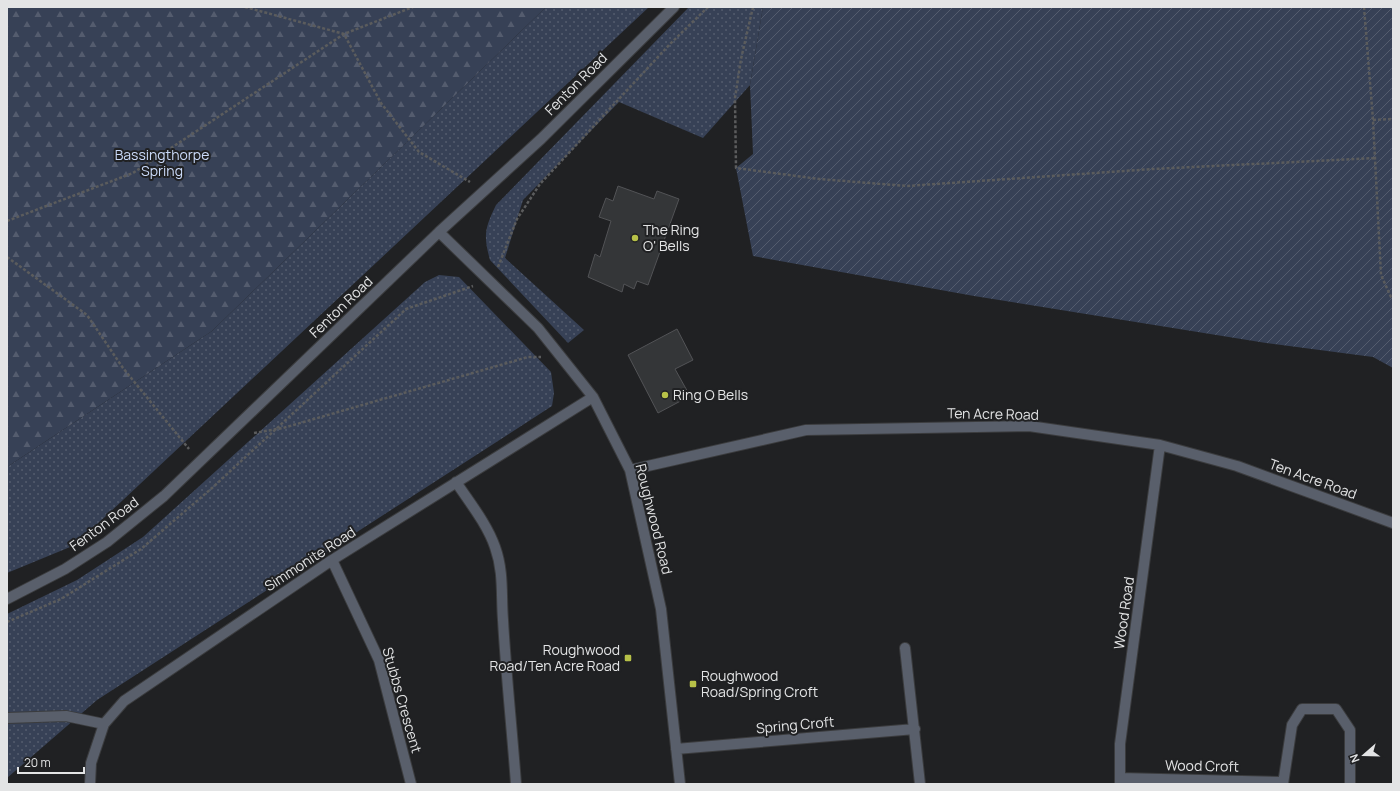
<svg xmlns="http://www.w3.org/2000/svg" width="1400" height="791" viewBox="0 0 1400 791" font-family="Manrope,sans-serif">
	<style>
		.grass { fill: url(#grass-dots) }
		.forest { fill: url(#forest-firs) }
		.garden { fill: url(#garden-furrows) }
		.building { fill: #343638; stroke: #525356 }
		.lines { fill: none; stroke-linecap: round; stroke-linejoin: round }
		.minor-casing { stroke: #3b3c3e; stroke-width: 12 }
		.path { stroke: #5b5c5d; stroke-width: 2.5; stroke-dasharray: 3 2; stroke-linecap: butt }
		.minor { stroke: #595f6b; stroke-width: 10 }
		.poi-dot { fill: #b7c148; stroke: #202123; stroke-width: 1.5 }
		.labels { text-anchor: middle; stroke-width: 4; stroke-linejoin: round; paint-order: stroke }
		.street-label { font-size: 14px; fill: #e3e4e5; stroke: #202123 }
		.park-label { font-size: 14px; fill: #cbdbfa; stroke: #202123 }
		.poi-label { font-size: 14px; fill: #e3e4e5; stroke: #202123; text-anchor: start }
	</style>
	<defs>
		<pattern id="grass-dots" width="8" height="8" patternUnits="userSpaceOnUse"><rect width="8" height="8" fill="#374156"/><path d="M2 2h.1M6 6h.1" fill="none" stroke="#545c6e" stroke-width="1.8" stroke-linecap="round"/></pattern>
		<pattern id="forest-firs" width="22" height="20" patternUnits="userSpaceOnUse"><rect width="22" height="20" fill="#374156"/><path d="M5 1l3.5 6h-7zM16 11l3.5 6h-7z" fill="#545c6e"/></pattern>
		<pattern id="garden-furrows" width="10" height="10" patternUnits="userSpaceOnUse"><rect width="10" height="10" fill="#374156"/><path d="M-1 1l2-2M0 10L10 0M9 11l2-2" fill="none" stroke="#545c6e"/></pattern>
	</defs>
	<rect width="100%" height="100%" fill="#202123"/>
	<path class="grass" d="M 546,7 L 649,7 L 75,545 L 7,573 L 7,467 L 212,331 Z
		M 689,7 L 763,7 L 750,85 L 703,138 L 619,102 L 523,200 L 505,258 L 584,330 L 568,343 L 490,260 C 483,235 485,228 496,205 Z
		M 439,275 L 459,277 L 551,372 L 554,393 L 552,406 L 97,700 L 7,778 L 7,614 L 77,580 L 143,537 L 425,282 Z"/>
	<path class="forest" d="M 7,7 L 546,7 L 212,331 L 7,467 Z"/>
	<path class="garden" d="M 763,7 L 1393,7 L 1393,368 L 1373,357 L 1266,343 L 974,296 L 753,256 L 736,168 L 753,154 L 750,85 Z"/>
	<path class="building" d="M 618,186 L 654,199 L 657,191 L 679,199 L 648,285 L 637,281 L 634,289 L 624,284 L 622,292 L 588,277 L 595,254 L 600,257 L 611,221 L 599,217 L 606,198 L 613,201 Z
		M 677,329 L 693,360 L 675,369 L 690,396 L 658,413 L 628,355 Z"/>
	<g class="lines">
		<defs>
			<path id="minor" d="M 439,232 L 538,328 L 593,397 L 630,470 L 661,609 L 680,784
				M 630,470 L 806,430 L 1029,426 L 1160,445 L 1237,466 L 1393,523
				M 456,482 C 470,503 487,524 495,547 C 504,572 501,595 503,620 C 506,674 512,729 516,784
				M 332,560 L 379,660 L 411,784
				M 7,599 L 65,569 L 107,542 L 164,496 L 439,232 L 541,139 L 674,7
				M 905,648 L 920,784
				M 7,718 L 66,716 L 104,724
				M 676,749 L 915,729
				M 1120,778 L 1282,782
				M 90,784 L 91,763 L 104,724 L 124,701 L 332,560 L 593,397
				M 1120,784 L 1120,744 L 1160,445
				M 1283,784 L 1292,725 L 1302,709 L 1336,709 L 1350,730 L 1350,784"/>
		</defs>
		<use href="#minor" class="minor-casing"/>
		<path class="path" d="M 245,7 L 344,34 L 381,103 L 419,152 L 470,182
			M 753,7 L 741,59 L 735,98 L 736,168 L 819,179 L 907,186 L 1153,169 L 1375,158
			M 1364,7 L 1373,120 L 1381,275 L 1391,297 L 1393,297
			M 1373,120 L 1393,119
			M 7,221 L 133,173 L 344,34 L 413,7
			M 7,257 L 87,315 L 123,368 L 189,449
			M 498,267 L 517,219 L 540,184 L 670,44 L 708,7
			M 254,433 L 283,428 L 528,357 L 541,357
			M 7,622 L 61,599 L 141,549 L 212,488 L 406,309 L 473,286"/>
		<use href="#minor" class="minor"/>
	</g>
	<g class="poi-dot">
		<circle cx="635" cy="238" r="4"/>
		<circle cx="665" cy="395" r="4"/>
		<rect x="624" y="654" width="8" height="8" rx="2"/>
		<rect x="689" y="680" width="8" height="8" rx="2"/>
	</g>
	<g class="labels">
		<g class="street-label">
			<text transform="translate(576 84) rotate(-45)" y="5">Fenton Road</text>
			<text transform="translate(341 307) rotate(-44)" y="5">Fenton Road</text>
			<text transform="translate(993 414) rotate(1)" y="5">Ten Acre Road</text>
			<text transform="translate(1313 479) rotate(20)" y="5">Ten Acre Road</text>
			<text transform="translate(654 519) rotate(76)" y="5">Roughwood Road</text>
			<text transform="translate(104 524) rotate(-36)" y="5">Fenton Road</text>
			<text transform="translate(310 559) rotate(-33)" y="5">Simmonite Road</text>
			<text transform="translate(1124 613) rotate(-82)" y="5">Wood Road</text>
			<text transform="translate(402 700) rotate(74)" y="5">Stubbs Crescent</text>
			<text transform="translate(795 725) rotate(-5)" y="5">Spring Croft</text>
			<text transform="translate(1202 766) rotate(1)" y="5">Wood Croft</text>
		</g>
		<g class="park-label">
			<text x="162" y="160">Bassingthorpe<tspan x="162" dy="16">Spring</tspan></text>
		</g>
		<g class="poi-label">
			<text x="643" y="235">The Ring<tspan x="643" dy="16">O' Bells</tspan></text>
			<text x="673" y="400">Ring O Bells</text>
			<text x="620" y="655" text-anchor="end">Roughwood<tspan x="620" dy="16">Road/Ten Acre Road</tspan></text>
			<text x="701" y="681">Roughwood<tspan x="701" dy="16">Road/Spring Croft</tspan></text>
		</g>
	</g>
	<rect width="1400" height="791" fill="none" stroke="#e3e4e5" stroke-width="16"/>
	<g transform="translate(1364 755) rotate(250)" stroke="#202123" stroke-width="3" paint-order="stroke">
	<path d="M0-3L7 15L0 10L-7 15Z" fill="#e3e4e5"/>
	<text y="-6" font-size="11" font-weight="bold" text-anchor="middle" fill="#e3e4e5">N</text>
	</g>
	<path d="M18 767v6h66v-6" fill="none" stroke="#e3e4e5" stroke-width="2"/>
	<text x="24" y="767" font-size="12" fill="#e3e4e5" stroke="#202123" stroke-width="3" paint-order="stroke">20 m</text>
</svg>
